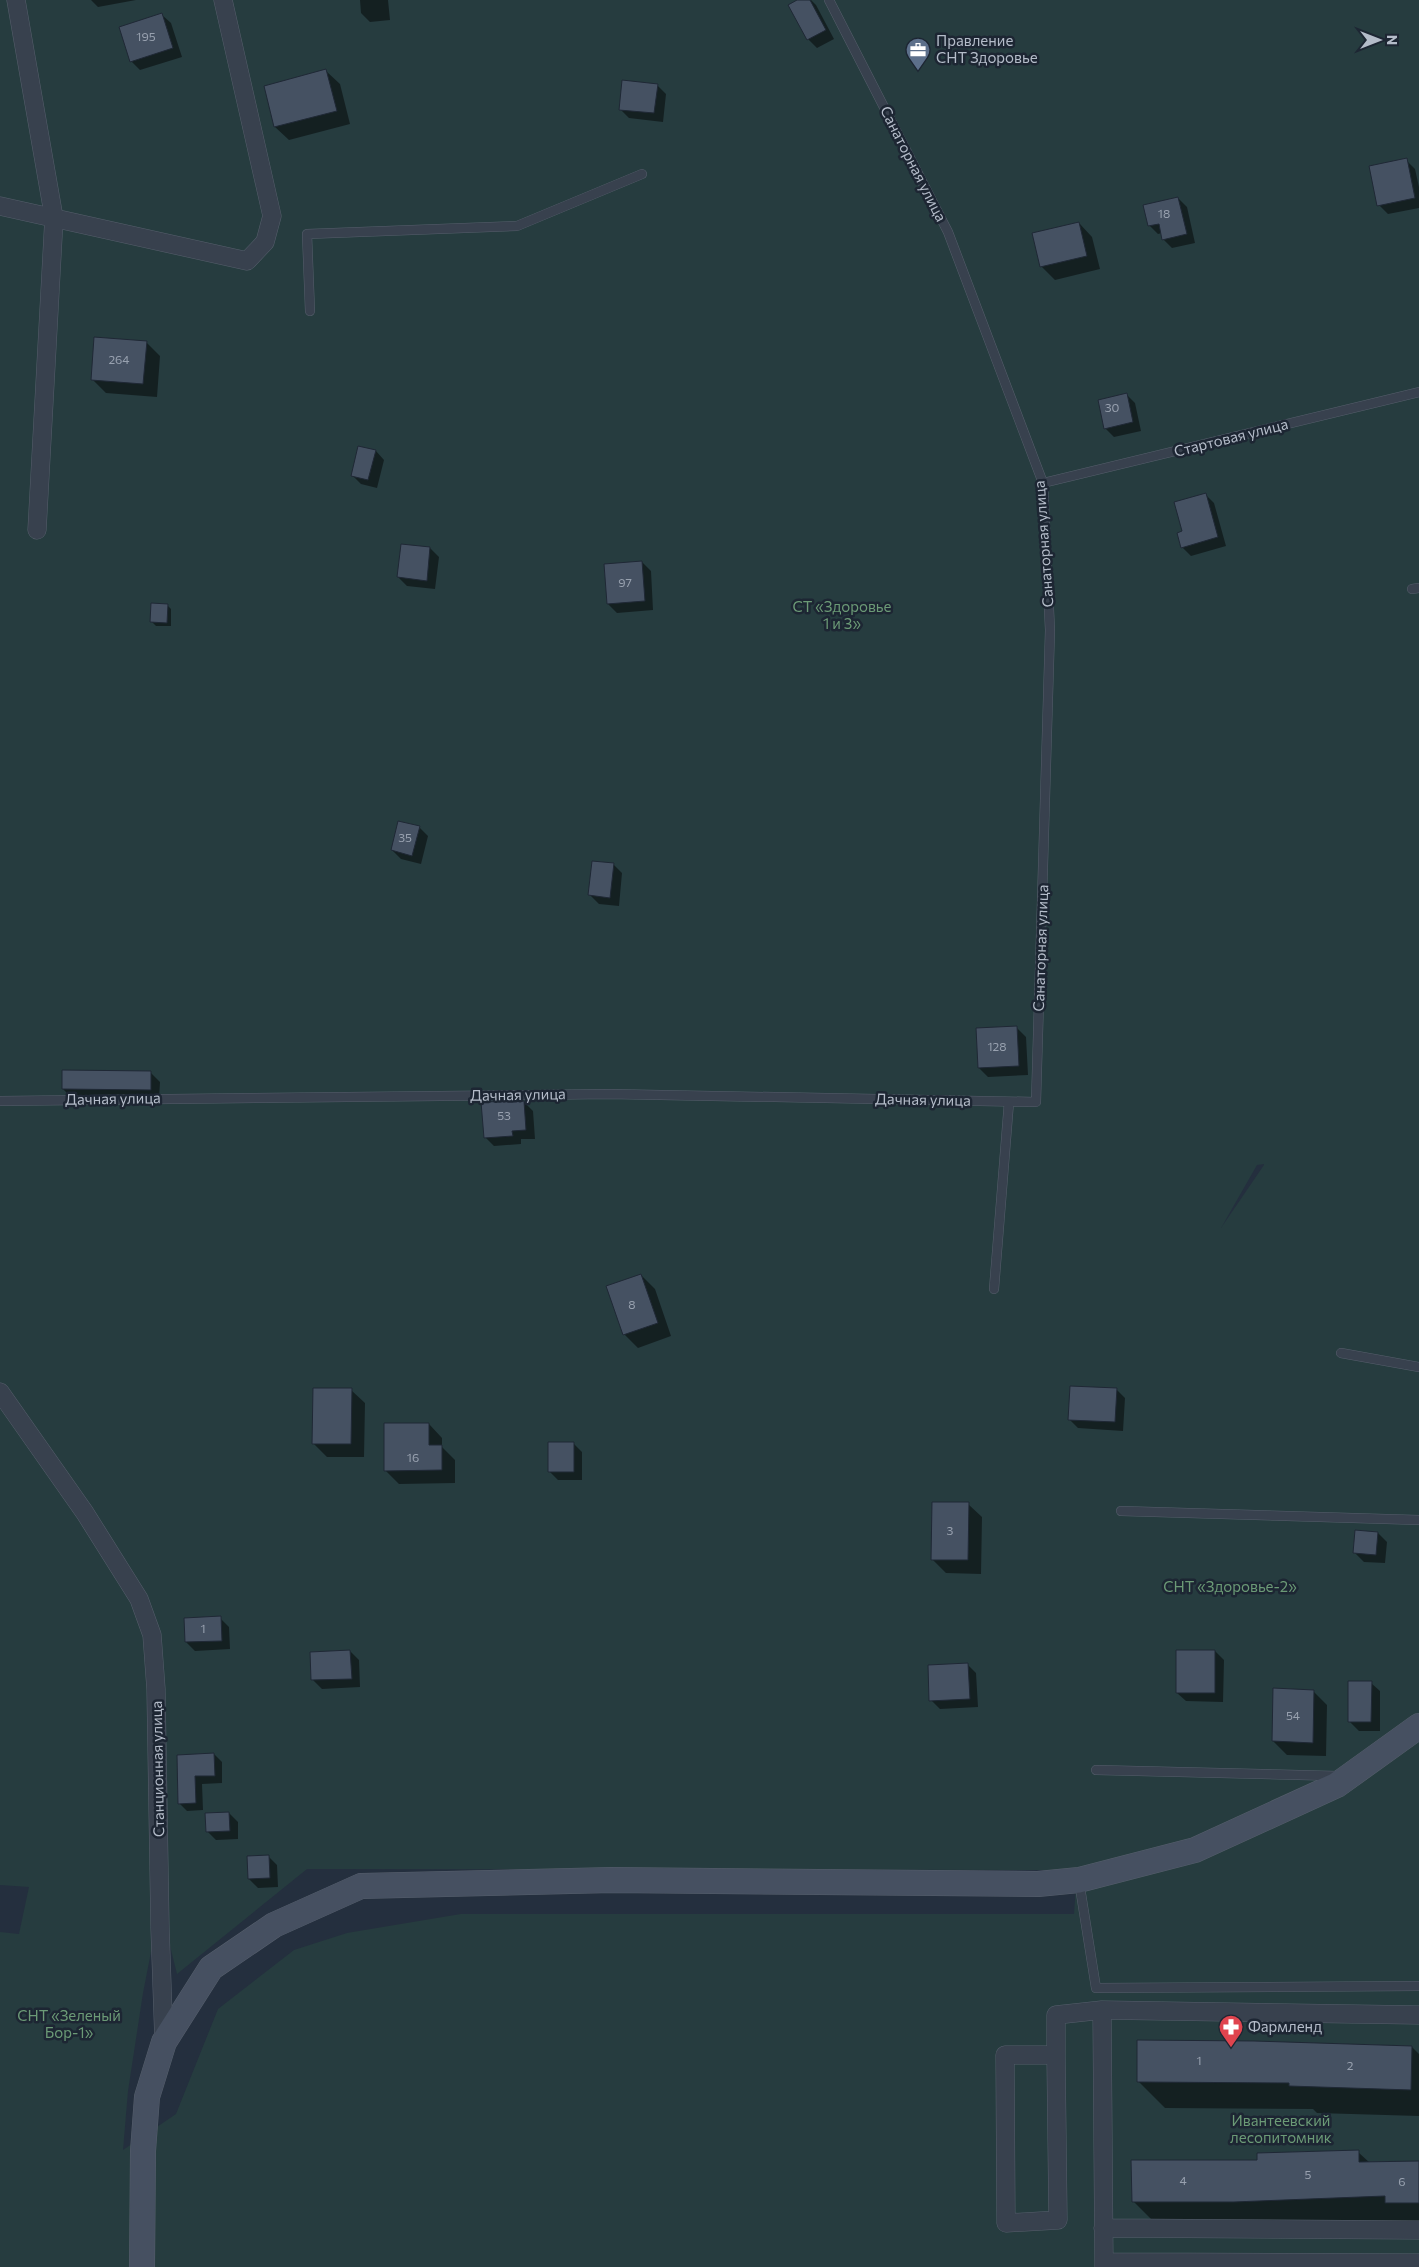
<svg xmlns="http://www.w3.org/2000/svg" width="1419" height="2267" viewBox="0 0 1419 2267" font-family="Commissioner,sans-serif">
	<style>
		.green { fill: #263c3f; fill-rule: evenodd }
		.shadow { fill: #0007 }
		.building { fill: #455162; stroke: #1f2835 }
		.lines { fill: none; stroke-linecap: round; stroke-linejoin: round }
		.lane-casing { stroke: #565f6c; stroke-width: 10 }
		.street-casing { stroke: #565f6c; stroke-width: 19 }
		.secondary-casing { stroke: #565f6c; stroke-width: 26 }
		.lane { stroke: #38414e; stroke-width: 9 }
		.street { stroke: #38414e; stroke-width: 18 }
		.secondary { stroke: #465061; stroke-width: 25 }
		.labels { text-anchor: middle; stroke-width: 5; stroke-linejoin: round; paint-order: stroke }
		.number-label { font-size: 12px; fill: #98a1af }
		.poi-label { font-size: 15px; fill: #b4bcc9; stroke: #1d2633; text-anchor: start }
		.street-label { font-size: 15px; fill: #b4bcc9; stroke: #1d2633 }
		.park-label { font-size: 15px; fill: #6b9a76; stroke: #1d2633 }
	</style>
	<rect width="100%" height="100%" fill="#242f3e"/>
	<path class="green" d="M 0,0 L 1419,0 L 1419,2267 L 0,2267 L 0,1932 L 19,1934 L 29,1887 L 0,1885 ZM 1264,1164 L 1264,1165 L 1221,1228 L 1257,1165 ZM 307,1869 L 324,1869 L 1077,1870 L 1074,1914 L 461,1914 L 347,1933 L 294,1950 L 218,2009 L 176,2114 L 123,2150 L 128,2091 L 143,1993 L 160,1906 L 177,1974 Z"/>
	<path class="shadow" d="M 91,0 L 136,0 L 98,7 Z
		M 360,0 L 388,0 L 390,20 L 370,22 L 361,13 Z
		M 800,0 L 811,0 L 816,5 L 834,39 L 817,48 L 808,39 Z
		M 162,15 L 171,23 L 182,57 L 140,70 L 131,61 Z
		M 326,71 L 340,84 L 350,124 L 289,140 L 275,127 Z
		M 657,85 L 666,94 L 663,122 L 629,118 L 620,109 Z
		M 1406,160 L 1415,169 L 1419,187 L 1419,208 L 1388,214 L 1379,205 Z
		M 1178,198 L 1187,207 L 1195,243 L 1172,248 L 1163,239 L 1162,233 L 1158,234 L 1149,225 Z
		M 1079,223 L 1092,237 L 1100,269 L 1055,280 L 1041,266 Z
		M 146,342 L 160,356 L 157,397 L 106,393 L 92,379 Z
		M 1126,394 L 1135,403 L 1141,431 L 1114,437 L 1105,428 Z
		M 376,451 L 384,460 L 377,488 L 361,484 L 352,475 Z
		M 1205,494 L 1214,503 L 1226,546 L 1191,556 L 1182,547 L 1184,532 Z
		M 430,548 L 439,557 L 435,589 L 407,586 L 398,577 Z
		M 642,562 L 651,571 L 653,610 L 617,613 L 608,604 Z
		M 167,605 L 171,609 L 171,626 L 156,626 L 152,622 Z
		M 419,827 L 428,836 L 421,864 L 401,859 L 392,850 Z
		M 613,864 L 622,873 L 619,906 L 599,904 L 590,895 Z
		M 1017,1028 L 1026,1037 L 1028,1075 L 988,1077 L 979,1068 Z
		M 151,1073 L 160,1082 L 159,1099 L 72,1098 L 63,1089 Z
		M 524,1102 L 533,1111 L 535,1139 L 521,1139 L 521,1144 L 494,1146 L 485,1137 Z
		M 641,1275 L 655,1289 L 671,1336 L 638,1348 L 624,1334 Z
		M 1116,1389 L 1125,1398 L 1123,1431 L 1078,1428 L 1069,1419 Z
		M 351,1390 L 365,1403 L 364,1457 L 327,1457 L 313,1443 Z
		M 429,1424 L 442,1438 L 442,1447 L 455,1460 L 455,1483 L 399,1484 L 385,1470 Z
		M 573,1443 L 582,1452 L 582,1480 L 558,1480 L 549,1471 Z
		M 968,1504 L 982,1517 L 981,1574 L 946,1573 L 932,1559 Z
		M 1378,1533 L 1387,1542 L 1385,1563 L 1364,1562 L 1355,1553 Z
		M 220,1618 L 229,1627 L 230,1649 L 195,1651 L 186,1642 Z
		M 350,1651 L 359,1660 L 360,1687 L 322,1689 L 313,1680 Z
		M 1215,1651 L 1224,1660 L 1223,1702 L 1186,1701 L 1177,1693 Z
		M 967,1664 L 976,1673 L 978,1707 L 940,1709 L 931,1700 Z
		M 1371,1683 L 1380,1691 L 1380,1731 L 1359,1731 L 1350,1722 Z
		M 1313,1691 L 1327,1705 L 1326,1756 L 1287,1755 L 1273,1741 Z
		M 214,1754 L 222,1762 L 222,1783 L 202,1784 L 203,1810 L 187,1811 L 179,1803 L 178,1756 Z
		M 229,1813 L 238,1822 L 238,1839 L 216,1840 L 207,1831 Z
		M 268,1856 L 277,1865 L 278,1887 L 258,1888 L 249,1879 Z
		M 1412,2047 L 1419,2054 L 1419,2116 L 1317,2113 L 1313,2109 L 1165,2108 L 1138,2081 Z
		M 1358,2152 L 1370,2163 L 1419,2162 L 1419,2229 L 1160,2228 L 1133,2201 L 1258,2161 Z"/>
	<path class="building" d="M 797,0 L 810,0 L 826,30 L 807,40 L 788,5 Z
		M 162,13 L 173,48 L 130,62 L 119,27 Z
		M 326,69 L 337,111 L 274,127 L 264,86 Z
		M 622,80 L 658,84 L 654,113 L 619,110 Z
		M 1407,158 L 1415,198 L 1377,206 L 1369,166 Z
		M 1178,197 L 1187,234 L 1162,240 L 1159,224 L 1148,226 L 1143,205 Z
		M 1079,222 L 1087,256 L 1040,267 L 1032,233 Z
		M 94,337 L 147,341 L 143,384 L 91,380 Z
		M 1127,393 L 1133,422 L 1104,429 L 1098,400 Z
		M 358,446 L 376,450 L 368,480 L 351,476 Z
		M 1206,493 L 1218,537 L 1181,548 L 1177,533 L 1182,531 L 1174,502 Z
		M 401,544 L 430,547 L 427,581 L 397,577 Z
		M 642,561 L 645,601 L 607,604 L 604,564 Z
		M 151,603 L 168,604 L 167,623 L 150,622 Z
		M 398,821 L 420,826 L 412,856 L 391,850 Z
		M 592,861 L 614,863 L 610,898 L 588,895 Z
		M 1017,1026 L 1019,1066 L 978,1068 L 976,1028 Z
		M 62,1070 L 151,1071 L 151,1090 L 62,1089 Z
		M 524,1101 L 526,1130 L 512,1131 L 513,1136 L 484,1138 L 481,1102 Z
		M 641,1274 L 658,1323 L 623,1335 L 606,1286 Z
		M 1070,1386 L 1117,1388 L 1115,1422 L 1068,1420 Z
		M 313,1388 L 352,1388 L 351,1444 L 312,1444 Z
		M 384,1423 L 429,1423 L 429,1445 L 442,1445 L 442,1470 L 384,1471 Z
		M 548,1442 L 574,1442 L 574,1472 L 548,1472 Z
		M 932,1502 L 969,1502 L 968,1560 L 931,1560 Z
		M 1355,1530 L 1378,1532 L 1376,1555 L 1353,1553 Z
		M 221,1616 L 222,1641 L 185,1642 L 184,1618 Z
		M 350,1650 L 352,1679 L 311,1680 L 310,1652 Z
		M 1176,1650 L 1215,1650 L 1215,1693 L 1176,1693 Z
		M 968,1663 L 970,1699 L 929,1701 L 928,1665 Z
		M 1348,1681 L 1372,1681 L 1371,1722 L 1348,1722 Z
		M 1273,1688 L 1314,1690 L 1313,1743 L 1272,1741 Z
		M 214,1753 L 215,1776 L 195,1776 L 196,1803 L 178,1804 L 177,1755 Z
		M 229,1812 L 230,1831 L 206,1832 L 205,1813 Z
		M 269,1855 L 270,1878 L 248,1879 L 247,1856 Z
		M 1137,2040 L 1254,2041 L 1412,2046 L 1411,2090 L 1289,2086 L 1289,2083 L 1137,2082 Z
		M 1359,2150 L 1359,2162 L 1419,2161 L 1419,2203 L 1385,2203 L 1385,2196 L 1234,2202 L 1132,2202 L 1131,2160 L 1257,2160 L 1257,2153 Z"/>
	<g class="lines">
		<defs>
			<path id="lane" d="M 310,311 L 307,234 L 517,226 L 642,174
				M 1043,483 L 1419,392
				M 1412,589 L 1419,588
				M 0,1101 L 609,1094 L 1036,1102 L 1050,630 L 1043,483 L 948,232 L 829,0
				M 994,1289 L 1009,1102
				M 1341,1353 L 1419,1367
				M 1121,1511 L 1419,1520
				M 1096,1770 L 1338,1776
				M 1079,1881 L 1096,1988 L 1419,1986"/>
			<path id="street" d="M 16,0 L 54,218 L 37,530
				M 0,206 L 247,261 L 265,242 L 272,216 L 223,0
				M 0,1392 L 85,1513 L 139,1599 L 152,1635 L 156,1689 L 160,1928 L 164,2042
				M 1056,2055 L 1058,2220 L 1006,2223 L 1005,2055 L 1056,2055 L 1056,2015 L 1102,2010
				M 1103,2228 L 1419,2230
				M 1104,2262 L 1419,2263
				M 1104,2267 L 1102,2010 L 1419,2015"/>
			<path id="secondary" d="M 142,2267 L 143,2151 L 147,2097 L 164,2042 L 211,1968 L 274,1925 L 361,1886 L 612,1880 L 1038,1884 L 1079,1880 L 1195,1850 L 1337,1785 L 1419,1726"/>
		</defs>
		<use href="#lane" class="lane-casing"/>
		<use href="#street" class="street-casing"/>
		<use href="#secondary" class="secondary-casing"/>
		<use href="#lane" class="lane"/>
		<use href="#street" class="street"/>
		<use href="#secondary" class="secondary"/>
	</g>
	<defs>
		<symbol id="office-pin" viewBox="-11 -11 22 30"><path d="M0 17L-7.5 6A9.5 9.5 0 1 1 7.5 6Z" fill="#5c6f8a" stroke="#1d2633"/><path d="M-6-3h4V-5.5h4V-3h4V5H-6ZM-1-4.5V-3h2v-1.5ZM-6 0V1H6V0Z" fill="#fff"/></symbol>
		<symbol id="pharmacy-pin" viewBox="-11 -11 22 30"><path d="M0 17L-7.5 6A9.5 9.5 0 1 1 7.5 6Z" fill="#e0444e" stroke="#1d2633"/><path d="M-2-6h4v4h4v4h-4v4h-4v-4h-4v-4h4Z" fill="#fff"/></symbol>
	</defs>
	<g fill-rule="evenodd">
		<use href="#office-pin" x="904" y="36" width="28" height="38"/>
		<use href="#pharmacy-pin" x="1217" y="2013" width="28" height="38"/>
	</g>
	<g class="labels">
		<g class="number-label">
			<text x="146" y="41">195</text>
			<text x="1164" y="218">18</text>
			<text x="119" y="364">264</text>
			<text x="1112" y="412">30</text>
			<text x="625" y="587">97</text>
			<text x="405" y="842">35</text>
			<text x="997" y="1051">128</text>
			<text x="504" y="1120">53</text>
			<text x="632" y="1309">8</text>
			<text x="413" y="1462">16</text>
			<text x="950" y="1535">3</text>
			<text x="203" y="1633">1</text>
			<text x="1293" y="1720">54</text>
			<text x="1199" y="2065">1</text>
			<text x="1350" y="2070">2</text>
			<text x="1308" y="2179">5</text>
			<text x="1183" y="2185">4</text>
			<text x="1402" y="2186">6</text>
		</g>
		<g class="poi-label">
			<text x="936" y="46">Правление<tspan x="936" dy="17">СНТ Здоровье</tspan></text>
			<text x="1248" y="2032">Фармленд</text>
		</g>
		<g class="street-label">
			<text transform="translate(913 164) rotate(63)" y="5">Санаторная улица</text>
			<text transform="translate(1231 438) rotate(-14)" y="5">Стартовая улица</text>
			<text transform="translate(1044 544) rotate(-94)" y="5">Санаторная улица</text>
			<text transform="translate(1041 948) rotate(-88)" y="5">Санаторная улица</text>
			<text transform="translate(518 1095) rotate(-1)" y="5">Дачная улица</text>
			<text transform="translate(113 1099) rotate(-1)" y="5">Дачная улица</text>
			<text transform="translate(923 1100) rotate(1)" y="5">Дачная улица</text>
			<text transform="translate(158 1769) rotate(-91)" y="5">Станционная улица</text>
		</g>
		<g class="park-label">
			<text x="842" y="612">СТ «Здоровье<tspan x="842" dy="17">1 и 3»</tspan></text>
			<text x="1230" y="1592">СНТ «Здоровье-2»</text>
			<text x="69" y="2021">СНТ «Зеленый<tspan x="69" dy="17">Бор-1»</tspan></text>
			<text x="1281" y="2126">Ивантеевский<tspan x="1281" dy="17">лесопитомник</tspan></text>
		</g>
	</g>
	<g transform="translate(1379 40) rotate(90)" stroke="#1d2633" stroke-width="4" paint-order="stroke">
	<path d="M0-4L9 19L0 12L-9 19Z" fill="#b4bcc9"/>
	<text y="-8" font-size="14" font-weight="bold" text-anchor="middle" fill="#b4bcc9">N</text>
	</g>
</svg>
